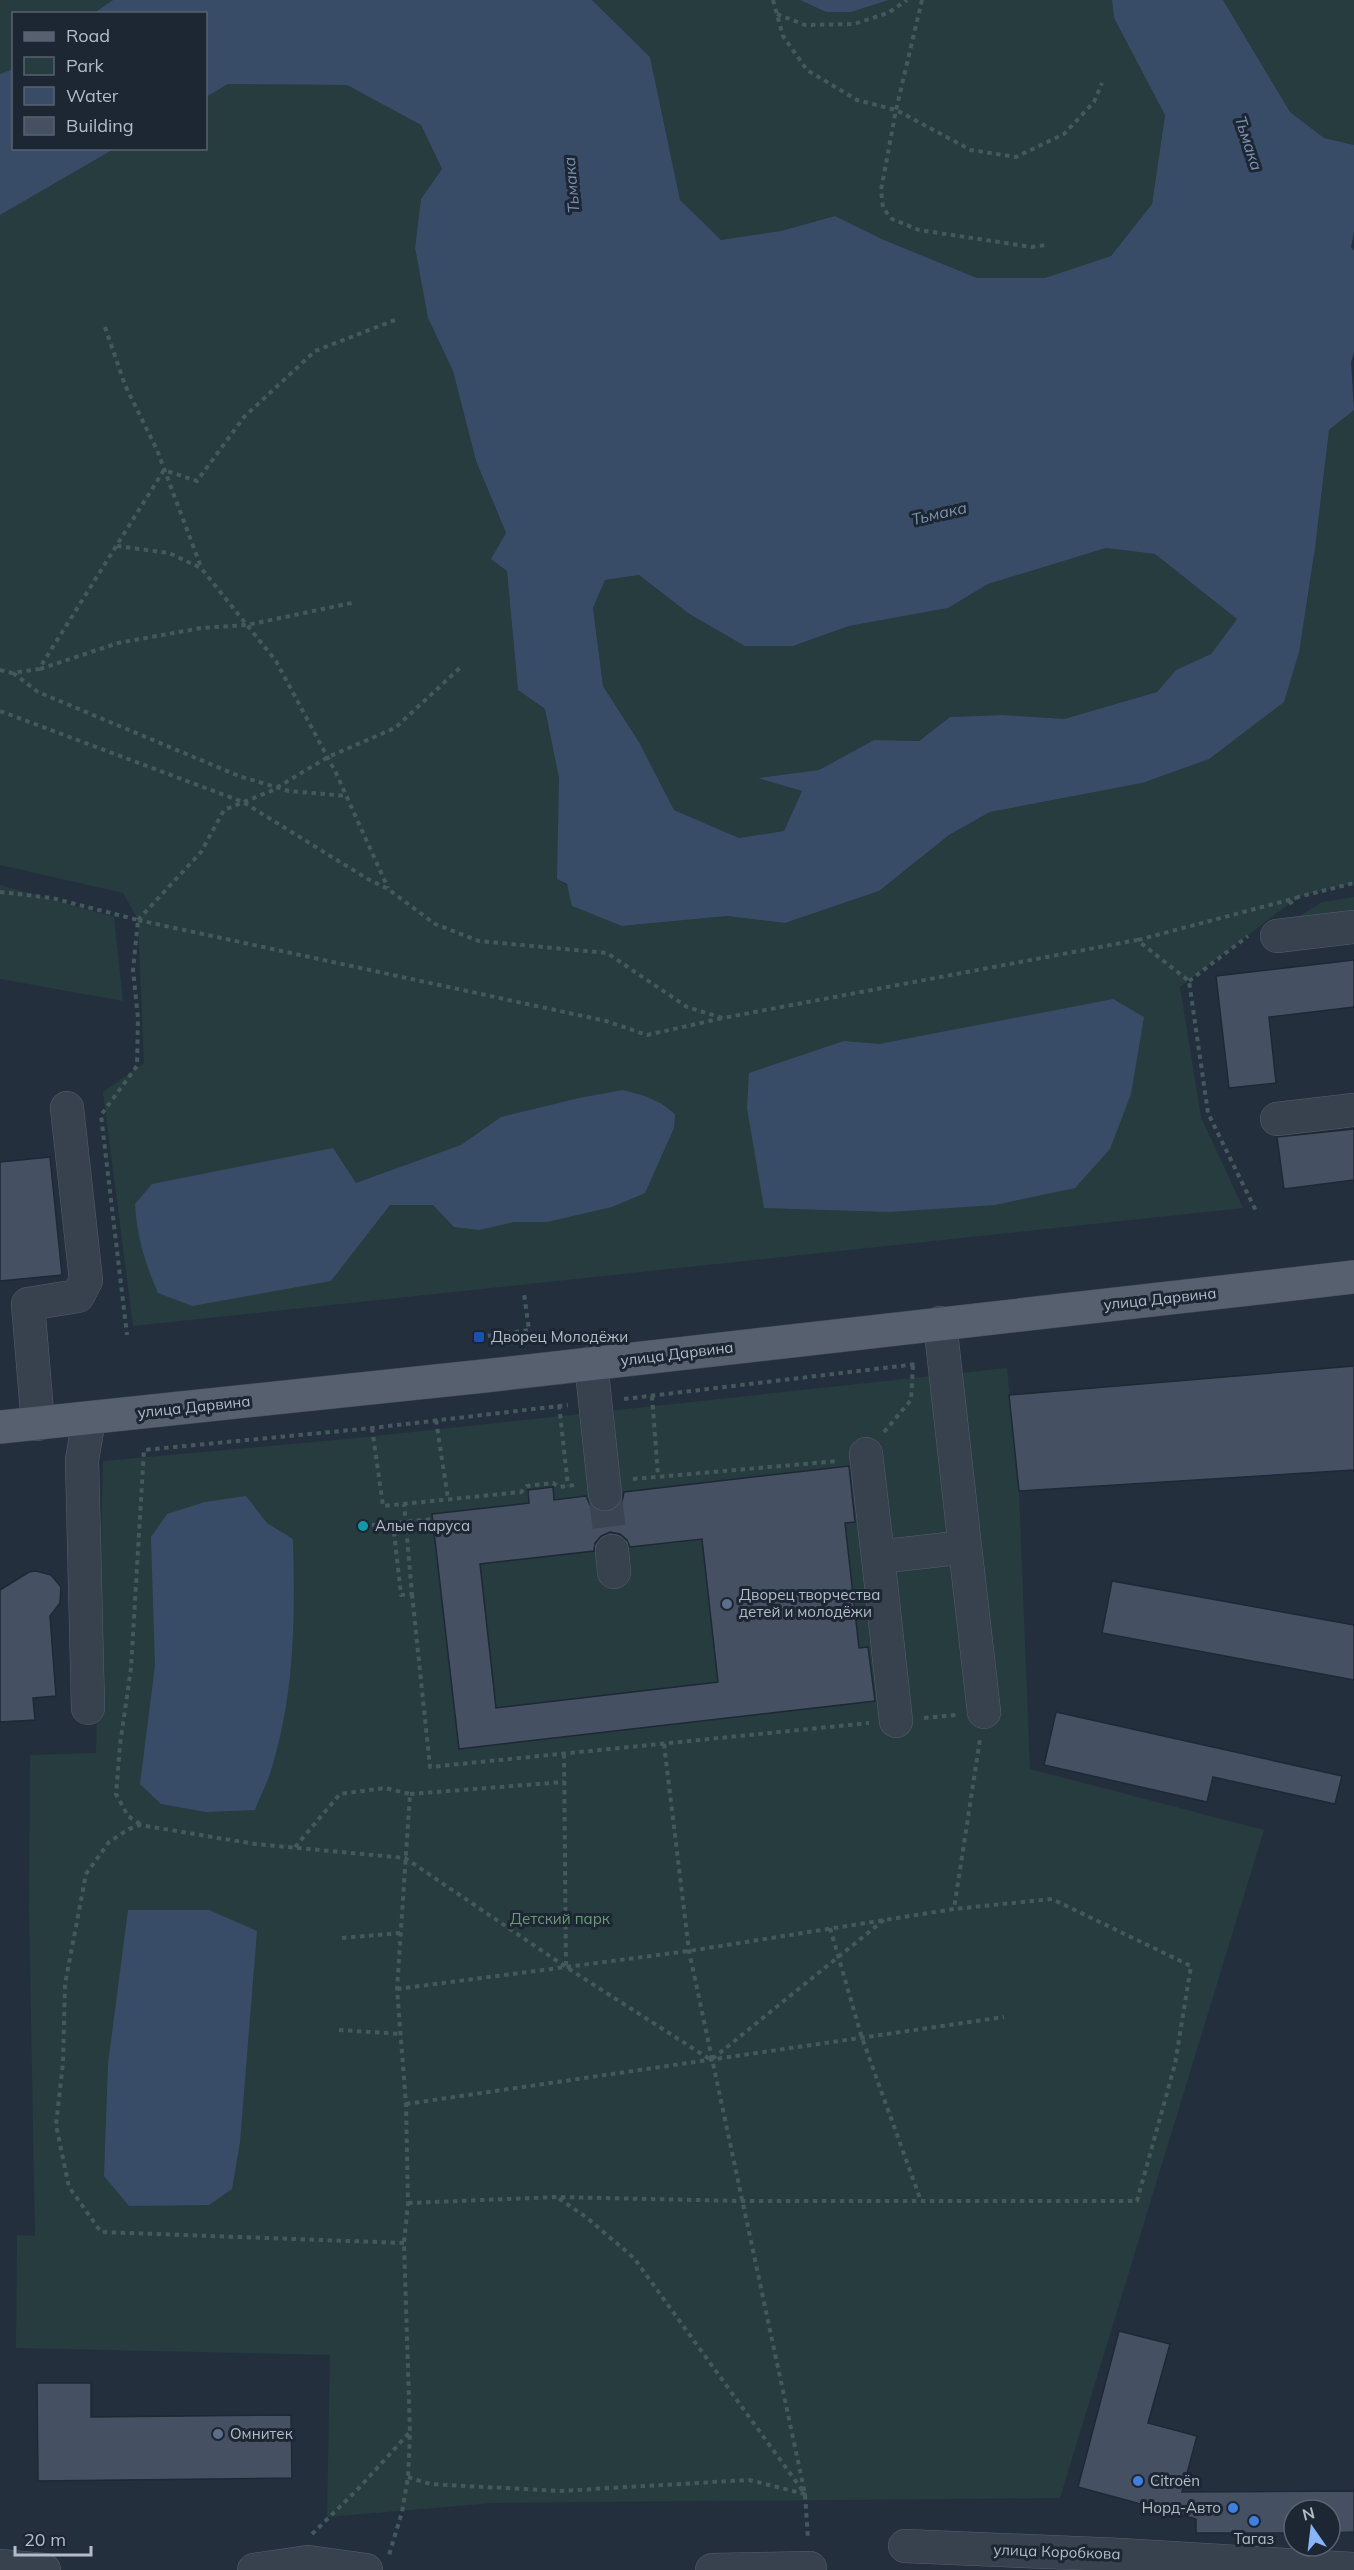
<svg xmlns="http://www.w3.org/2000/svg" width="1354" height="2570" viewBox="0 0 1354 2570" font-family="Mulish,sans-serif">
	<style>
		.green { fill: #263c3f }
		.water { fill: #394c67; fill-rule: evenodd }
		.building { fill: #455162; stroke: #1f2835; stroke-width: 1.5; fill-rule: evenodd }
		.lines { fill: none; stroke-linecap: round; stroke-linejoin: round }
		.minor-tunnel { stroke: #3a4453; stroke-width: 33; stroke-dasharray: 33 16; stroke-linecap: butt }
		.minor-casing { stroke: #565f6c; stroke-width: 34 }
		.major-casing { stroke: #414a57; stroke-width: 34 }
		.path { stroke: #44595c; stroke-width: 4; stroke-dasharray: 4.5 4.5; stroke-linecap: butt }
		.minor { stroke: #38414e; stroke-width: 33 }
		.major { stroke: #56606e; stroke-width: 33 }
		.path-bridge { stroke: #44595c; stroke-width: 4; stroke-dasharray: 4.5 4.5; stroke-linecap: butt }
		.transit-dot { fill: #1a4fb4; stroke: #1d2633; stroke-width: 2 }
		.culture-dot { fill: #0f9aa8; stroke: #1d2633; stroke-width: 2 }
		.service-dot { fill: #5c6f8a; stroke: #1d2633; stroke-width: 2 }
		.shop-dot { fill: #3f7fe0; stroke: #1d2633; stroke-width: 2 }
		.labels { text-anchor: middle; stroke-width: 6; stroke-linejoin: round; paint-order: stroke }
		.street-label { font-size: 15px; fill: #b4bcc9; stroke: #1d2633 }
		.poi-label { font-size: 15px; fill: #b4bcc9; stroke: #1d2633; text-anchor: start }
		.park-label { font-size: 15px; fill: #6b9a76; stroke: #1d2633 }
		.water-label { font-size: 16px; font-style: italic; fill: #7c92b1; stroke: #1d2633 }
	</style>
	<rect width="100%" height="100%" fill="#242f3e"/>
	<path class="green" d="M 0,0 L 113,0 L 94,13 L 14,14 L 13,69 L 0,74 Z
		M 592,0 L 800,0 L 826,12 L 851,12 L 889,0 L 1112,0 L 1114,18 L 1165,114 L 1152,204 L 1111,256 L 1045,278 L 977,278 L 884,240 L 835,216 L 781,231 L 721,241 L 680,200 L 650,57 Z
		M 1223,0 L 1354,0 L 1354,145 L 1324,138 L 1290,112 Z
		M 228,84 L 347,85 L 421,125 L 442,169 L 421,200 L 415,248 L 428,318 L 453,371 L 476,461 L 506,534 L 507,571 L 518,690 L 545,709 L 559,778 L 558,879 L 622,926 L 727,916 L 785,923 L 879,891 L 949,835 L 990,812 L 1142,783 L 1284,702 C 1311,613 1318,521 1329,430 L 1354,410 L 1354,883 L 1298,897 L 1180,987 L 1201,1117 L 1243,1208 L 133,1326 L 103,1092 L 144,1063 L 138,920 L 123,893 L 0,865 L 0,215 L 114,149 L 206,148 L 206,97 Z
		M 1106,548 L 1155,554 L 1237,619 L 1211,654 L 1176,670 L 1157,692 L 1064,719 L 1003,715 L 950,717 L 918,741 L 874,740 L 819,770 L 760,778 L 802,791 L 784,831 L 739,838 L 674,810 L 639,742 L 603,686 L 593,608 L 605,580 L 639,575 L 688,613 L 793,646 L 849,626 L 948,608 L 988,584 Z
		M 0,885 L 114,917 L 123,1001 L 0,979 Z
		M 1354,897 L 1354,918 L 1295,919 L 1322,902 Z
		M 1007,1368 L 1019,1491 L 1030,1769 L 1264,1830 L 1060,2498 L 493,2503 L 327,2517 L 330,2355 L 16,2348 L 17,2235 L 35,2236 L 29,1910 L 30,1755 L 96,1753 L 103,1461 L 347,1439 Z"/>
	<path class="water" d="M 113,0 L 592,0 L 650,57 L 680,200 L 721,240 L 781,231 L 835,216 L 884,240 L 977,278 L 1045,278 L 1111,256 L 1152,204 L 1165,115 L 1114,18 L 1112,0 L 1223,0 L 1290,112 L 1324,138 L 1354,145 L 1354,232 L 1351,247 L 1354,251 L 1354,352 L 1351,362 L 1354,410 L 1329,430 L 1315,549 L 1299,652 L 1284,702 L 1209,759 L 1142,783 L 990,812 L 949,835 L 879,891 L 785,923 L 727,916 L 622,926 L 572,906 L 567,884 L 557,879 L 559,778 L 545,709 L 518,690 L 507,571 L 491,559 L 506,533 L 476,461 L 453,371 L 428,318 L 415,248 L 421,199 L 442,169 L 421,125 L 347,85 L 228,84 L 206,97 L 206,14 L 94,13 ZM 1106,548 L 1155,554 L 1237,619 L 1211,654 L 1176,670 L 1157,692 L 1064,719 L 1003,715 L 950,717 L 919,741 L 874,740 L 819,770 L 758,778 L 802,791 L 784,831 L 739,838 L 674,810 L 639,742 L 603,686 L 593,608 L 605,580 L 639,575 L 688,613 L 745,646 L 793,646 L 849,626 L 948,608 L 988,584 Z
		M 800,0 L 889,0 L 851,12 L 826,12 Z
		M 13,69 L 14,148 L 114,149 L 0,215 L 0,74 Z
		M 1113,999 L 1144,1017 L 1131,1094 L 1110,1149 L 1075,1188 L 995,1205 L 889,1212 L 764,1208 L 747,1108 L 749,1073 L 844,1041 L 879,1044 Z
		M 623,1090 L 645,1096 L 662,1104 L 675,1114 L 674,1128 L 645,1193 L 612,1207 L 547,1222 L 514,1222 L 479,1230 L 454,1227 L 433,1205 L 390,1205 L 331,1281 L 192,1306 L 158,1293 C 145,1263 137,1237 135,1204 L 152,1184 L 333,1148 L 356,1183 L 461,1145 L 501,1117 L 579,1098 Z
		M 246,1496 L 267,1523 L 293,1539 C 295,1617 295,1692 272,1767 C 268,1782 260,1796 255,1810 L 206,1812 L 161,1804 L 140,1784 L 155,1666 L 151,1537 L 167,1514 L 205,1502 Z
		M 128,1910 L 209,1910 L 257,1931 L 240,2142 L 232,2189 L 209,2205 L 129,2206 L 104,2176 L 108,2064 Z"/>
	<path class="building" d="M 1354,960 L 1354,1007 L 1269,1017 L 1276,1083 L 1229,1088 L 1216,976 Z
		M 1354,1129 L 1354,1180 L 1284,1189 L 1277,1137 Z
		M 50,1157 L 62,1275 L 0,1281 L 0,1162 Z
		M 1354,1366 L 1354,1470 L 1019,1491 L 1009,1395 Z
		M 849,1466 L 855,1522 L 845,1523 L 859,1648 L 868,1647 L 875,1701 L 459,1749 L 432,1514 L 529,1503 L 528,1490 L 553,1487 L 554,1500 L 586,1496 L 590,1505 L 597,1511 L 608,1513 L 616,1509 L 622,1502 L 624,1492 ZM 610,1532 L 620,1534 L 627,1540 L 630,1547 L 702,1539 L 718,1682 L 496,1708 L 480,1564 L 594,1551 L 595,1543 L 601,1536 Z
		M 36,1571 L 51,1575 L 61,1587 L 60,1603 L 50,1616 L 56,1696 L 33,1698 L 35,1720 L 0,1722 L 0,1590 L 29,1572 Z
		M 1112,1581 L 1354,1625 L 1354,1680 L 1102,1633 Z
		M 1056,1712 L 1342,1776 L 1335,1804 L 1213,1777 L 1207,1802 L 1044,1765 Z
		M 1119,2331 L 1170,2344 L 1148,2423 L 1197,2436 L 1182,2492 L 1354,2491 L 1354,2532 L 1330,2533 L 1330,2510 L 1294,2510 L 1294,2533 L 1196,2533 L 1196,2519 L 1078,2487 Z
		M 37,2383 L 91,2383 L 91,2417 L 291,2415 L 292,2478 L 38,2481 Z"/>
	<g class="lines">
		<path class="minor-tunnel" d="M 605,1494 L 612,1551"/>
		<defs>
			<path id="minor" d="M 1277,936 L 1354,927
				M 1277,1119 L 1354,1110
				M 591,1363 L 605,1494
				M 38,1424 L 28,1304 L 78,1296 L 86,1280 L 67,1108
				M 866,1454 L 878,1557
				M 965,1547 L 984,1712
				M 612,1551 L 614,1572
				M 88,1708 L 82,1460 L 89,1419
				M 896,1721 L 878,1557 L 965,1547 L 940,1323
				M 905,2546 L 1121,2555 L 1354,2569
				M 0,2566 L 44,2570
				M 254,2570 L 308,2562 L 366,2570
				M 712,2570 L 810,2568 L 810,2570"/>
			<path id="major" d="M 0,1427 L 484,1376 L 1354,1277"/>
		</defs>
		<use href="#minor" class="minor-casing"/>
		<use href="#major" class="major-casing"/>
		<path class="path" d="M 773,0 L 783,36 L 807,70 L 857,100 L 896,110 L 971,150 L 1016,157 L 1064,134 L 1094,102 L 1102,83
			M 922,0 L 896,110 L 881,190 L 883,208 L 892,219 L 919,230 L 1032,247 L 1046,245
			M 777,14 L 805,25 L 854,24 L 888,13 L 907,0
			M 105,327 L 125,385 L 157,450 L 201,567
			M 117,546 L 169,553 L 201,568 L 276,661 L 336,773 L 388,888
			M 40,669 L 118,643 L 201,628 L 247,625 L 356,602
			M 0,670 L 12,673 L 39,669 L 164,470 L 197,481 L 244,417 L 315,351 L 395,320
			M 13,673 L 38,692 L 239,776 L 289,791 L 347,796
			M 0,711 L 243,802 L 366,878 L 388,889 L 435,924 L 479,941 L 607,953 L 687,1007 L 723,1018 L 1137,940 L 1189,981 L 1208,1113 L 1257,1213
			M 0,892 L 52,898 L 138,920 L 133,970 L 138,1018 L 137,1066 L 101,1115 L 127,1335
			M 1289,904 L 1298,897 L 1354,883
			M 138,920 L 606,1021 L 647,1035 L 723,1018
			M 138,920 L 201,852 L 224,810 L 271,791 L 328,757 L 395,728 L 462,666
			M 1138,940 L 1296,898
			M 1189,981 L 1248,936
			M 479,1337 L 529,1330 L 524,1294
			M 652,1396 L 658,1476
			M 624,1399 L 917,1364
			M 559,1405 L 568,1486
			M 436,1420 L 448,1499
			M 372,1428 L 383,1506 L 521,1492 L 527,1486 L 553,1483 L 559,1487 L 575,1485
			M 884,1432 L 911,1400 L 913,1365
			M 633,1479 L 838,1461
			M 393,1523 L 401,1595 L 412,1594 L 404,1504
			M 412,1594 L 430,1767 L 869,1723
			M 924,1718 L 956,1715
			M 664,1744 L 689,1951 L 805,2494 L 808,2539
			M 564,1754 L 566,1966
			M 410,1794 L 564,1782
			M 140,1824 L 128,1816 L 116,1794 L 120,1745 L 131,1668 L 144,1450 L 372,1428 L 568,1405
			M 295,1847 L 340,1794 L 385,1788 L 410,1794 L 397,1989 L 406,2104 L 408,2203 L 404,2243 L 410,2433 L 408,2477 L 402,2512 L 389,2555
			M 830,1928 L 862,2038 L 921,2201
			M 342,1938 L 400,1933
			M 397,1989 L 689,1951 L 954,1909 L 980,1739
			M 339,2030 L 402,2034
			M 406,2104 L 1004,2017
			M 408,2203 L 558,2197 L 741,2201 L 1137,2201 L 1175,2064 L 1191,1966 L 1052,1899 L 954,1909
			M 404,2243 L 101,2232 L 69,2187 L 56,2125 L 63,2063 L 65,1984 L 86,1874 L 109,1842 L 129,1829 L 140,1825 L 255,1844 L 405,1858 L 566,1967 L 711,2060 L 885,1919
			M 408,2477 L 430,2484 L 559,2491 L 749,2480 L 805,2494 L 634,2258 L 586,2217 L 558,2198
			M 312,2534 L 358,2489 L 409,2433"/>
		<use href="#minor" class="minor"/>
		<use href="#major" class="major"/>
		<path class="path-bridge" d="M 363,1526 L 432,1519"/>
	</g>
	<rect class="transit-dot" x="473" y="1331" width="12" height="12" rx="3"/>
	<circle class="culture-dot" cx="363" cy="1526" r="6"/>
	<g class="service-dot">
		<circle cx="727" cy="1604" r="6"/>
		<circle cx="218" cy="2434" r="6"/>
	</g>
	<g class="shop-dot">
		<circle cx="1138" cy="2481" r="6"/>
		<circle cx="1233" cy="2508" r="6"/>
		<circle cx="1254" cy="2521" r="6"/>
	</g>
	<g class="labels">
		<g class="street-label">
			<text transform="translate(1160 1299) rotate(-6)" y="5">улица Дарвина</text>
			<text transform="translate(677 1354) rotate(-7)" y="5">улица Дарвина</text>
			<text transform="translate(194 1407) rotate(-6)" y="5">улица Дарвина</text>
			<text transform="translate(1057 2552) rotate(2)" y="5">улица Коробкова</text>
		</g>
		<g class="poi-label">
			<text x="491" y="1342">Дворец Молодёжи</text>
			<text x="375" y="1531">Алые паруса</text>
			<text x="739" y="1600">Дворец творчества<tspan x="739" dy="17">детей и молодёжи</tspan></text>
			<text x="230" y="2439">Омнитек</text>
			<text x="1150" y="2486">Citroën</text>
			<text x="1221" y="2513" text-anchor="end">Норд-Авто</text>
			<text x="1254" y="2544" text-anchor="middle">Тагаз</text>
		</g>
		<g class="park-label">
			<text x="560" y="1924">Детский парк</text>
		</g>
		<g class="water-label">
			<text transform="translate(1249 143) rotate(72)" y="6">Тьмака</text>
			<text transform="translate(571 185) rotate(-95)" y="6">Тьмака</text>
			<text transform="translate(939 513) rotate(-13)" y="6">Тьмака</text>
		</g>
	</g>
	<rect x="12" y="12" width="195" height="138" fill="#1d2633" stroke="#59626f" stroke-width="1.5"/>
	<rect x="24" y="32" width="30" height="9" fill="#56606e" stroke="#59626f" stroke-width="1.5"/>
	<text x="66" y="42" font-size="18" fill="#b4bcc9">Road</text>
	<rect x="24" y="57" width="30" height="18" fill="#263c3f" stroke="#59626f" stroke-width="1.5"/>
	<text x="66" y="72" font-size="18" fill="#b4bcc9">Park</text>
	<rect x="24" y="87" width="30" height="18" fill="#394c67" stroke="#59626f" stroke-width="1.5"/>
	<text x="66" y="102" font-size="18" fill="#b4bcc9">Water</text>
	<rect x="24" y="117" width="30" height="18" fill="#455162" stroke="#59626f" stroke-width="1.5"/>
	<text x="66" y="132" font-size="18" fill="#b4bcc9">Building</text>
	<g transform="translate(1312 2528) rotate(346)"><circle r="28" fill="#1d2633" stroke="#59626f" stroke-width="1.5"/>
	<path d="M0-4.5L10 22L0 15L-10 22Z" fill="#8ab4f8"/>
	<text y="-9" font-size="16" font-weight="bold" text-anchor="middle" fill="#b4bcc9">N</text>
	</g>
	<path d="M15 2546v9h76v-9" fill="none" stroke="#b4bcc9" stroke-width="3"/>
	<text x="24" y="2546" font-size="18" fill="#b4bcc9" stroke="#1d2633" stroke-width="4.5" paint-order="stroke">20 m</text>
</svg>
